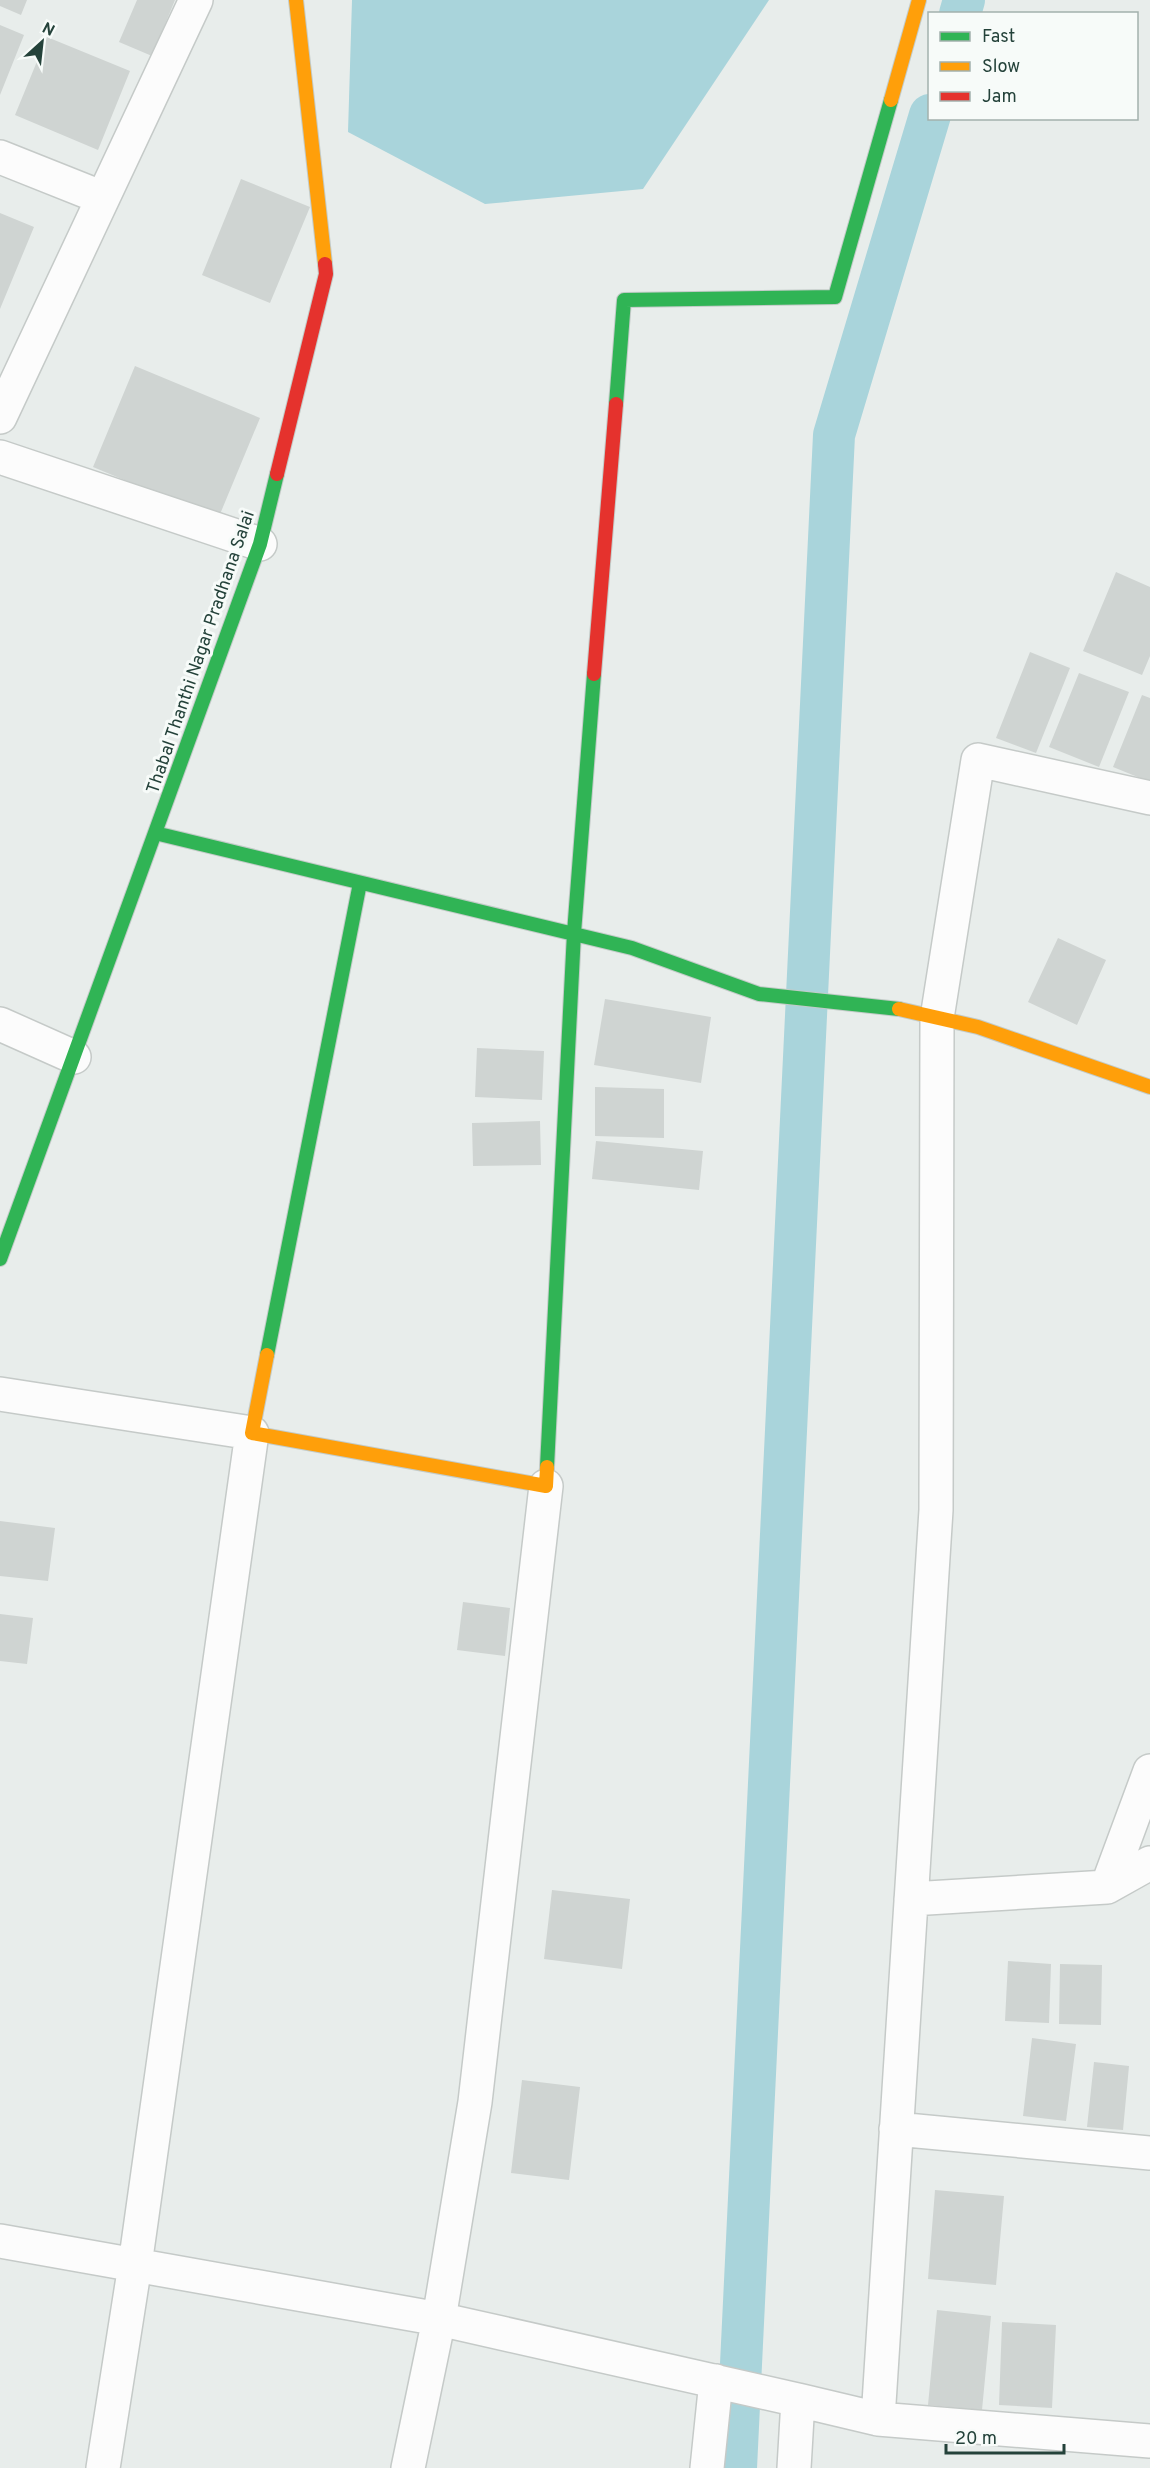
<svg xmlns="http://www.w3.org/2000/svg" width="1150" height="2468" viewBox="0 0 1150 2468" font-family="Overpass,sans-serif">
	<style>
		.water { fill: #a9d4db }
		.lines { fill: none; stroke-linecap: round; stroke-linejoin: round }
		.canal { stroke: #a9d4db; stroke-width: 42 }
		.building { fill: #cfd4d2 }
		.street-casing { stroke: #c5cac8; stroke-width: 36 }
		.fast-casing { stroke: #c3cbc8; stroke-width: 16 }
		.slow-casing { stroke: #c3cbc8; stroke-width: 16 }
		.jam-casing { stroke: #c3cbc8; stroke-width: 16 }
		.street { stroke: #fcfcfc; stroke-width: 33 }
		.fast { stroke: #30b455; stroke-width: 14 }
		.slow { stroke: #ff9f0a; stroke-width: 14 }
		.jam { stroke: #e5322d; stroke-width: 14 }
		.labels { text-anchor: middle; stroke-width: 6; stroke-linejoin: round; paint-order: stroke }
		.street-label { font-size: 18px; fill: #24423a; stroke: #f7fbf9 }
	</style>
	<rect width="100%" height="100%" fill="#e8edeb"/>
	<path class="water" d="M 352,0 L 769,0 L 643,189 L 485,204 L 348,132 Z"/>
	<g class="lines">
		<path class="canal" d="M 960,14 L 964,0
			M 736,2468 L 834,435 L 930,115"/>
	</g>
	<path class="building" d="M 0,0 L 27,0 L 21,15 L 0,6 Z
		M 137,0 L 175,0 L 152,56 L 119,42 Z
		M 0,25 L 24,35 L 0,95 Z
		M 47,37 L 130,71 L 98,150 L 15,115 Z
		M 241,179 L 310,207 L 270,303 L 202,275 Z
		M 0,213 L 34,227 L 0,309 Z
		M 135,366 L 260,418 L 218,519 L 93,467 Z
		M 1116,572 L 1150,587 L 1150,656 L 1142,675 L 1083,651 Z
		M 1030,652 L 1070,668 L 1036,753 L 996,738 Z
		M 1079,673 L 1129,692 L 1099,767 L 1049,747 Z
		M 1142,695 L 1150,698 L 1150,782 L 1113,767 Z
		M 1058,938 L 1106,960 L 1077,1025 L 1028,1002 Z
		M 605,999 L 711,1017 L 701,1083 L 594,1065 Z
		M 477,1048 L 544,1051 L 542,1100 L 475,1097 Z
		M 595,1087 L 664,1089 L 664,1138 L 595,1136 Z
		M 540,1121 L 541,1165 L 473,1166 L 472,1123 Z
		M 596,1141 L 703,1151 L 699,1190 L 592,1179 Z
		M 0,1521 L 55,1528 L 48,1581 L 0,1576 Z
		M 463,1602 L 510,1608 L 505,1656 L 457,1650 Z
		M 0,1614 L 33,1618 L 27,1664 L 0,1661 Z
		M 552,1890 L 630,1899 L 622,1969 L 544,1959 Z
		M 1008,1961 L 1051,1964 L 1049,2023 L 1005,2021 Z
		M 1060,1964 L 1102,1965 L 1101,2025 L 1059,2024 Z
		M 1032,2038 L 1076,2044 L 1066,2121 L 1023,2116 Z
		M 1094,2062 L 1129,2066 L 1123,2130 L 1087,2127 Z
		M 522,2080 L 580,2087 L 569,2180 L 511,2173 Z
		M 935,2190 L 1004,2196 L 996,2285 L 928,2279 Z
		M 937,2310 L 991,2316 L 982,2410 L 928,2405 Z
		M 1002,2322 L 1056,2325 L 1052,2408 L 999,2405 Z"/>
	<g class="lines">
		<defs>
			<path id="street" d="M 0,157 L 103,198
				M 0,417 L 196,0
				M 0,457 L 260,544
				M 0,1024 L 74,1057
				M 0,1394 L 252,1433 L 135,2265 L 103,2468
				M 1107,1887 L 1150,1771
				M 911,1899 L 1107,1887 L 1150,1863
				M 896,2129 L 1150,2153
				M 0,2241 L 439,2319 L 798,2400
				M 878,2419 L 1150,2441
				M 408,2468 L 439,2319 L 475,2102 L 546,1486
				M 707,2468 L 716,2381
				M 794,2468 L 798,2400 L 878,2419 L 936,1510 L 937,1018 L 978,760 L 1150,798"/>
			<path id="fast" d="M 616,404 L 624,300 L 835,297 L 891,100
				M 155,833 L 632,948 L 759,994 L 899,1009
				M 0,1259 L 260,544 L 277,474
				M 267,1355 L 360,883
				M 547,1467 L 574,933 L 594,674"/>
			<path id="slow" d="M 296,0 L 325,264
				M 891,100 L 919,0
				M 899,1009 L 978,1027 L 1150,1087
				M 267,1355 L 252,1433 L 546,1486 L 547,1467"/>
			<path id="jam" d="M 277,474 L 326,274 L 325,264
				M 594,674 L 616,404"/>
		</defs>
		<use href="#street" class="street-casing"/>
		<use href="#fast" class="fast-casing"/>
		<use href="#slow" class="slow-casing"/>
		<use href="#jam" class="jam-casing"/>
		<use href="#street" class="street"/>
		<use href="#fast" class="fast"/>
		<use href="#slow" class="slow"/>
		<use href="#jam" class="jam"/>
	</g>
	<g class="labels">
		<g class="street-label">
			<text transform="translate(200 652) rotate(-71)" y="6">Thabal Thanthi Nagar Pradhana Salai</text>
		</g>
	</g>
	<rect x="928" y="12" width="210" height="108" fill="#f7fbf9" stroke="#a3b1ad" stroke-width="1.5"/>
	<rect x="940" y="32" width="30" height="9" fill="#30b455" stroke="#a3b1ad" stroke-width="1.5"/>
	<text x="982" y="42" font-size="18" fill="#24423a">Fast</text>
	<rect x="940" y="62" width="30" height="9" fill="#ff9f0a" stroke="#a3b1ad" stroke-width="1.5"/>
	<text x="982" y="72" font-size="18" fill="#24423a">Slow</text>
	<rect x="940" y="92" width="30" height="9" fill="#e5322d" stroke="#a3b1ad" stroke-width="1.5"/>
	<text x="982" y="102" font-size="18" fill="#24423a">Jam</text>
	<g transform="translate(42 42) rotate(27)" stroke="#f7fbf9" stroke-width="4.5" paint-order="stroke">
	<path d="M0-4.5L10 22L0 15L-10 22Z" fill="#24423a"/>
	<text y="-9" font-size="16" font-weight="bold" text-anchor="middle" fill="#24423a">N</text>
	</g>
	<path d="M946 2444v9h118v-9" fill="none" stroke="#24423a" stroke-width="3"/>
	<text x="955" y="2444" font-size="18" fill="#24423a" stroke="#f7fbf9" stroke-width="4.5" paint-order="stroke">20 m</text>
</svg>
